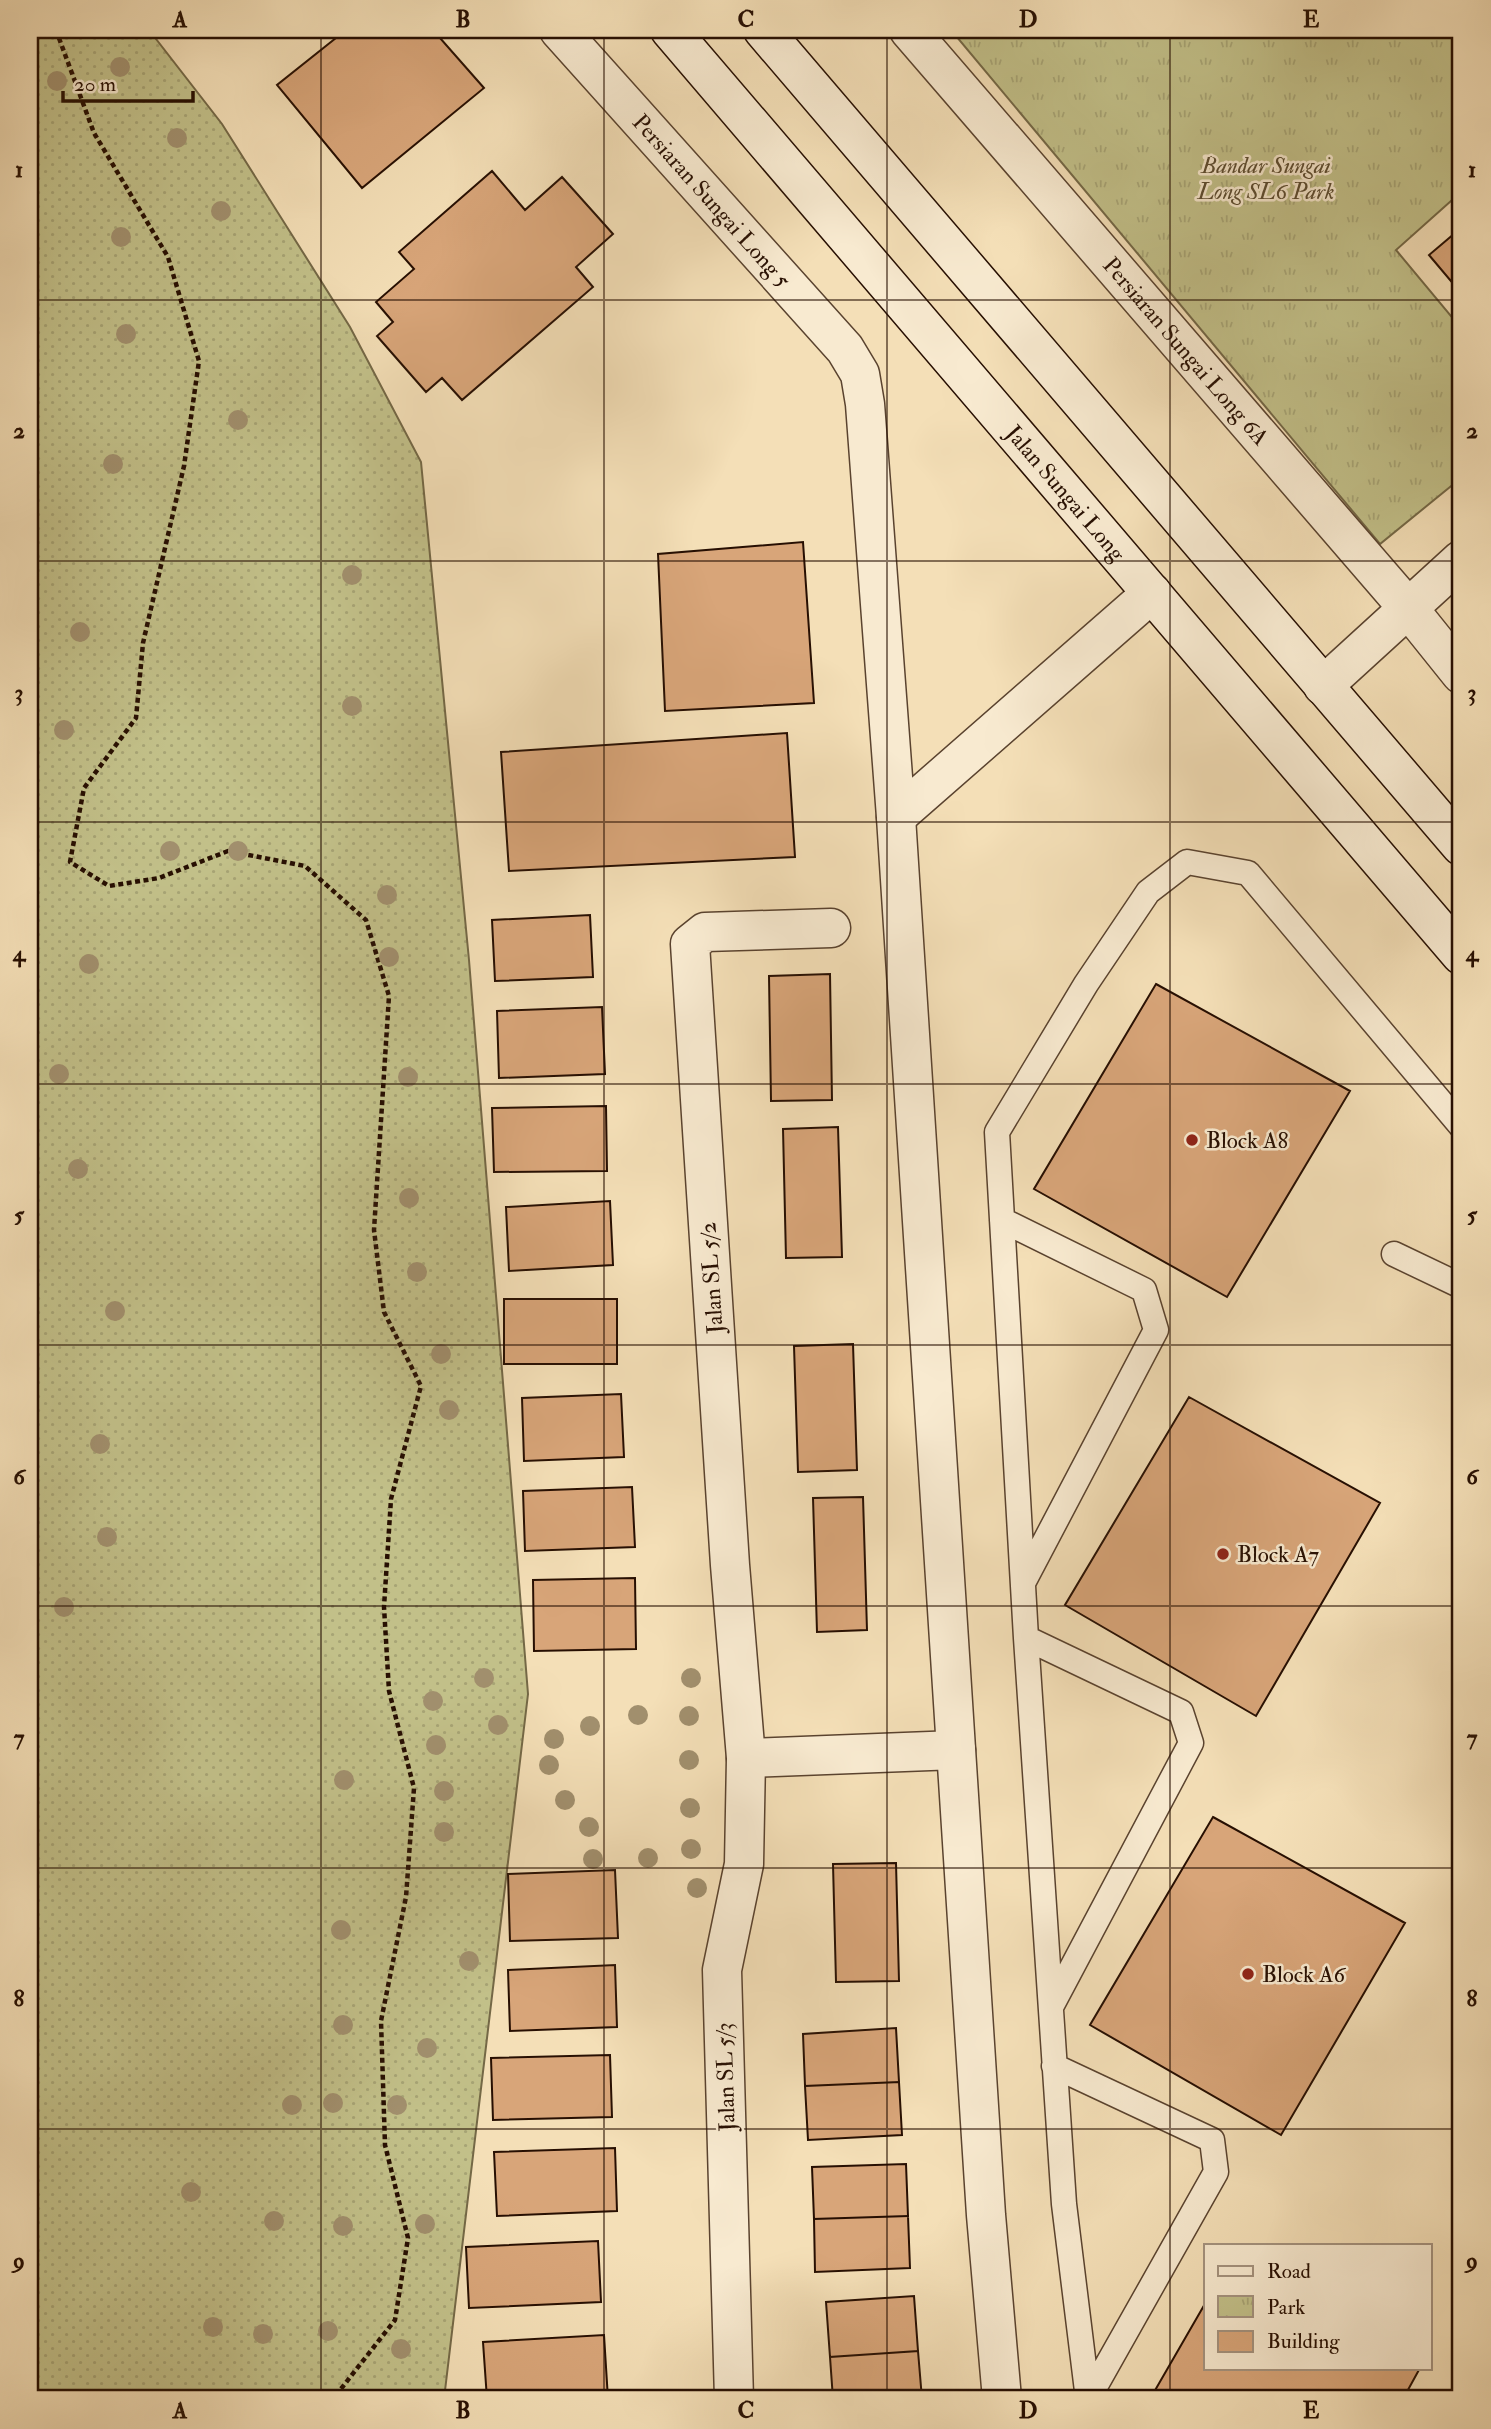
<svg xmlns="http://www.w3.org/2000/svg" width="1491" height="2429" viewBox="0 0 1491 2429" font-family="'IM FELL Double Pica',serif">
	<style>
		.grass { fill: url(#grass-dots); stroke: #746846; stroke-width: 2 }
		.park { fill: url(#park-tufts); stroke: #746846; stroke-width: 2 }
		.building { fill: #d8a579; stroke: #270f02; stroke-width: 2 }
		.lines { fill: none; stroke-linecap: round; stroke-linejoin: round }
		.lane-casing { stroke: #5a432f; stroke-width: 27 }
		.street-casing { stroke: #5a432f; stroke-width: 41 }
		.secondary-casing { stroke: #270f02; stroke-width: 41 }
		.path { stroke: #270f02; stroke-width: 4.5; stroke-dasharray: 5 3.5; stroke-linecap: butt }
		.lane { stroke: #f8ead0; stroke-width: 24 }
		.street { stroke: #f8ead0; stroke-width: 38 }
		.secondary { stroke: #f8ead0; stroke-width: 38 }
		.tree { fill: #a18f6d }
		.grid { fill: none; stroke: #270f02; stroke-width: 2; stroke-opacity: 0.55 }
		.poi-dot { fill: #8f2418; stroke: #f8ead0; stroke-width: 2.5 }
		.labels { text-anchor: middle; stroke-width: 5; stroke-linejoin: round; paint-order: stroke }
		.park-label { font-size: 23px; font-style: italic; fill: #5d4d31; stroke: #f8ead0 }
		.street-label { font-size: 23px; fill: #270f02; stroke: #f8ead0 }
		.poi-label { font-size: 23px; fill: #270f02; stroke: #f8ead0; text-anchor: start }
		.neatline { fill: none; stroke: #270f02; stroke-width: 2.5 }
		.grid-label { font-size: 23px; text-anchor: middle; font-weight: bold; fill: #270f02 }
	</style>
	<defs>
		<pattern id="grass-dots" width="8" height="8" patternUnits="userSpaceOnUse" patternTransform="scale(1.75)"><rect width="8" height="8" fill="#c2c089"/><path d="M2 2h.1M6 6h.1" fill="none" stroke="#a7a475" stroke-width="1.8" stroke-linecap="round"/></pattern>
		<pattern id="park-tufts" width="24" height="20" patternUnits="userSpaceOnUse" patternTransform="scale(1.75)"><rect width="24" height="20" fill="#c2c089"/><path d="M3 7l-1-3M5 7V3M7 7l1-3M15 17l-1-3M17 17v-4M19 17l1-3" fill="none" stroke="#a7a475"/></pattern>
	</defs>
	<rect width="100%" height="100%" fill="#f4dfb7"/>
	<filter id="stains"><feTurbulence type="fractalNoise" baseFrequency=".00286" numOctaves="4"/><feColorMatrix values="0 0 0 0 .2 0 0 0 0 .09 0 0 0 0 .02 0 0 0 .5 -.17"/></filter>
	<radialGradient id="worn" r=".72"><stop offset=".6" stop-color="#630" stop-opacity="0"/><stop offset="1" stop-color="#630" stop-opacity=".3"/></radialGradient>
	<path class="grass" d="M 30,30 L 149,30 L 222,124 L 350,327 L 421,462 L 469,960 L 528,1694 L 444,2399 L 30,2399 Z"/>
	<path class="park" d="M 951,30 L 1461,30 L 1461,192 L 1396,250 L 1461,328 L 1461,478 L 1380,544 Z"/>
	<path class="building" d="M 346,30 L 433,30 L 484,88 L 362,188 L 277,85 Z
		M 492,171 L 525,210 L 562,177 L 613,234 L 576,267 L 593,287 L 462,400 L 442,378 L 426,392 L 377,336 L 393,322 L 376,302 L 414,269 L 399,252 Z
		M 1461,228 L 1461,293 L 1429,255 Z
		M 803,542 L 814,703 L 665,711 L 658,554 Z
		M 787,733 L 795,857 L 509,871 L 501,752 Z
		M 590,915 L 593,977 L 495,981 L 492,920 Z
		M 830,974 L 832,1100 L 771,1101 L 769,976 Z
		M 1156,984 L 1350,1091 L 1227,1297 L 1034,1189 Z
		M 602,1007 L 605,1074 L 499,1078 L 497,1011 Z
		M 606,1106 L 607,1171 L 494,1172 L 492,1108 Z
		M 838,1127 L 842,1257 L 786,1258 L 783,1129 Z
		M 610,1201 L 613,1265 L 509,1271 L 506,1207 Z
		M 504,1299 L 617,1299 L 617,1364 L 504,1364 Z
		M 853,1344 L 857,1470 L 798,1472 L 794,1346 Z
		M 621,1394 L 624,1457 L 524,1461 L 522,1398 Z
		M 1189,1397 L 1380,1503 L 1256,1716 L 1065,1605 Z
		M 632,1487 L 635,1547 L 525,1551 L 523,1491 Z
		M 863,1497 L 867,1630 L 817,1632 L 813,1498 Z
		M 635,1578 L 636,1649 L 534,1651 L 533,1580 Z
		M 1213,1817 L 1405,1923 L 1281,2135 L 1090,2025 Z
		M 896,1863 L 899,1981 L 836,1982 L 833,1864 Z
		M 615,1870 L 618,1938 L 510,1941 L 508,1874 Z
		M 615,1965 L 617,2027 L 510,2031 L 508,1970 Z
		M 896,2028 L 899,2082 L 805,2086 L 803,2034 Z
		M 610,2055 L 612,2117 L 493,2120 L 491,2058 Z
		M 899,2082 L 902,2135 L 808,2140 L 805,2086 Z
		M 615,2148 L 617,2211 L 497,2216 L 494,2152 Z
		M 906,2164 L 908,2216 L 814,2219 L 812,2167 Z
		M 908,2216 L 910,2268 L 815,2272 L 814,2219 Z
		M 598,2241 L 601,2302 L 469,2308 L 466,2247 Z
		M 914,2296 L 918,2351 L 830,2357 L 826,2302 Z
		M 1206,2302 L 1206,2368 L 1420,2368 L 1403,2399 L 1150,2399 Z
		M 604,2335 L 608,2399 L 487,2399 L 483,2342 Z
		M 918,2351 L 922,2399 L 833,2399 L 830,2357 Z"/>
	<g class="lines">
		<defs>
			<path id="lane" d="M 1002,1220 L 1144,1290 L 1156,1330 L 1023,1583
				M 1394,1254 L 1461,1286
				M 1026,1638 L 1181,1712 L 1191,1743 L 1051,2007
				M 1054,2066 L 1212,2140 L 1216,2172 L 1088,2399
				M 1088,2399 L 1064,2204 L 1026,1638 L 997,1132 L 1086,984 L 1148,892 L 1187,862 L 1248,873 L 1461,1126"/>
			<g id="street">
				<path id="s1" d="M 559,30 L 845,349 L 860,374 L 865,404 L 896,817 L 986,2215 L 1002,2399"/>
				<path id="s2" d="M 909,30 L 1408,608 L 1461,674"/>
				<path d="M 1323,686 L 1461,560"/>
				<path d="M 896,817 L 1152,593"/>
				<path d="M 746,1758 L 956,1750"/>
				<path d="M 734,2399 L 722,1970 L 744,1864 L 746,1758 L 730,1565 L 690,944 L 705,932 L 831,928"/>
			</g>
			<g id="secondary">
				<path id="s3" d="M 670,30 L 1461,955"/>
				<path d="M 763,30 L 1461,846"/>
			</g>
		</defs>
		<use href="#lane" class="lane-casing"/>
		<use href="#street" class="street-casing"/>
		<use href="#secondary" class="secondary-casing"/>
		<path class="path" d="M 56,30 L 94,133 L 168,257 L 199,361 L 184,466 L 143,643 L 136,718 L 84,788 L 70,862 L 109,886 L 159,878 L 228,851 L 305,866 L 366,920 L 389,996 L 374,1230 L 384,1312 L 421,1386 L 391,1499 L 384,1607 L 389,1691 L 414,1788 L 406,1897 L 381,2021 L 385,2145 L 408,2238 L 395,2320 L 333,2399"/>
		<use href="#lane" class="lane"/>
		<use href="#street" class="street"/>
		<use href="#secondary" class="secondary"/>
	</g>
	<g class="tree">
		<circle cx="120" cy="67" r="10"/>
		<circle cx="57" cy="81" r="10"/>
		<circle cx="177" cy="138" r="10"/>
		<circle cx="221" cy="211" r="10"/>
		<circle cx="121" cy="237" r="10"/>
		<circle cx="126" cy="334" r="10"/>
		<circle cx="238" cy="420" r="10"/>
		<circle cx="113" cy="464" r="10"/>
		<circle cx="352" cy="575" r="10"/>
		<circle cx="80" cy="632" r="10"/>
		<circle cx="352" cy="706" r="10"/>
		<circle cx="64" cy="730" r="10"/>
		<circle cx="170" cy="851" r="10"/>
		<circle cx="238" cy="851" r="10"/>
		<circle cx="387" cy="895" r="10"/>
		<circle cx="389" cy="957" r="10"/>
		<circle cx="89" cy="964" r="10"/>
		<circle cx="59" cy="1074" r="10"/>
		<circle cx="408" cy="1077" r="10"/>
		<circle cx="78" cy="1169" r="10"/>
		<circle cx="409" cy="1198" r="10"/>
		<circle cx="417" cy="1272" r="10"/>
		<circle cx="115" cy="1311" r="10"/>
		<circle cx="441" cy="1354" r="10"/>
		<circle cx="449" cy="1410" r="10"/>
		<circle cx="100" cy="1444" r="10"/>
		<circle cx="107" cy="1537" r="10"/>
		<circle cx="64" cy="1607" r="10"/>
		<circle cx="484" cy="1678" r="10"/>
		<circle cx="691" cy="1678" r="10"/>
		<circle cx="433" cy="1701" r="10"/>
		<circle cx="638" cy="1715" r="10"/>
		<circle cx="689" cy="1716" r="10"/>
		<circle cx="498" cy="1725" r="10"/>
		<circle cx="590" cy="1726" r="10"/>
		<circle cx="554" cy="1739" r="10"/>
		<circle cx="436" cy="1745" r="10"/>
		<circle cx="689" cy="1760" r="10"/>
		<circle cx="549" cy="1765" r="10"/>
		<circle cx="344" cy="1780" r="10"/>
		<circle cx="444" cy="1791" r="10"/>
		<circle cx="565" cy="1800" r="10"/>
		<circle cx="690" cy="1808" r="10"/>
		<circle cx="589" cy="1827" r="10"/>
		<circle cx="444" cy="1832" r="10"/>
		<circle cx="691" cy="1849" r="10"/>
		<circle cx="648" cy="1858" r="10"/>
		<circle cx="593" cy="1859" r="10"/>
		<circle cx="697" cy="1888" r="10"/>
		<circle cx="341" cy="1930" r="10"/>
		<circle cx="469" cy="1961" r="10"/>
		<circle cx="343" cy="2025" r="10"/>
		<circle cx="427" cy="2048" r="10"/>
		<circle cx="333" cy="2103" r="10"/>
		<circle cx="292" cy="2105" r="10"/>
		<circle cx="397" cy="2105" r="10"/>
		<circle cx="191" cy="2192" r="10"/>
		<circle cx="274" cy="2221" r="10"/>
		<circle cx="425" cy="2224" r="10"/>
		<circle cx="343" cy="2226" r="10"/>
		<circle cx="213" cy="2327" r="10"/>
		<circle cx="328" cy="2331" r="10"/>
		<circle cx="263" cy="2334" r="10"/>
		<circle cx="401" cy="2349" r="10"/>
	</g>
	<path class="grid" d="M 321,30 L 321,2399M 604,30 L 604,2399M 887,30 L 887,2399M 1170,30 L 1170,2399M 30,300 L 1461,300M 30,561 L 1461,561M 30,822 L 1461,822M 30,1084 L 1461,1084M 30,1345 L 1461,1345M 30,1606 L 1461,1606M 30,1868 L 1461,1868M 30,2129 L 1461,2129"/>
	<g class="poi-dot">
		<circle cx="1192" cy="1140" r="7"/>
		<circle cx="1223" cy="1554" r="7"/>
		<circle cx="1248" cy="1974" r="7"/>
	</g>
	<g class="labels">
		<g class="park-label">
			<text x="1266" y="173">Bandar Sungai<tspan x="1266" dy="26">Long SL6 Park</tspan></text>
		</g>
		<g class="street-label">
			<text dy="8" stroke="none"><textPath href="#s1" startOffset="229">Persiaran Sungai Long 5</textPath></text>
			<text dy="8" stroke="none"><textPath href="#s2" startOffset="424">Persiaran Sungai Long 6A</textPath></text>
			<text dy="8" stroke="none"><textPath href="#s3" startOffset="609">Jalan Sungai Long</textPath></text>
			<text transform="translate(711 1278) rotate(-94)" y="8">Jalan SL 5/2</text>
			<text transform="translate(725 2077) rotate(-92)" y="8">Jalan SL 5/3</text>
		</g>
		<g class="poi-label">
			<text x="1206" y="1148">Block A8</text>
			<text x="1237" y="1562">Block A7</text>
			<text x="1262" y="1982">Block A6</text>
		</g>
	</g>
	<rect width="1491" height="2429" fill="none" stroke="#f4dfb7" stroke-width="77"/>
	<rect x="1204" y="2244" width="228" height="126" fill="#f8ead0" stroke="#a4927e" stroke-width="2"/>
	<rect x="1218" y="2266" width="35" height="10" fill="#f8ead0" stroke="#a4927e" stroke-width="2"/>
	<text x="1267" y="2278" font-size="21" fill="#270f02">Road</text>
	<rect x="1218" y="2296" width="35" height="21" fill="url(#park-tufts)" stroke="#a4927e" stroke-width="2"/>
	<text x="1267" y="2314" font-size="21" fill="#270f02">Park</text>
	<rect x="1218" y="2331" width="35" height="21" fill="#d8a579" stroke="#a4927e" stroke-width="2"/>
	<text x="1267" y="2348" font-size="21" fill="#270f02">Building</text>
	<path d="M63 91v10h130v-10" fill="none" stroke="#270f02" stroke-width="3.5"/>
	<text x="74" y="91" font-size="21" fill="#270f02" stroke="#f8ead0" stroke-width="5" paint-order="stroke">20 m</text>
	<rect x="38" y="38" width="1414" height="2352" class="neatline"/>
	<g class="grid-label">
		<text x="180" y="27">A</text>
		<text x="463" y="27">B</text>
		<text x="746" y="27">C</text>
		<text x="1028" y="27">D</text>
		<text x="1311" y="27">E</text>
		<text x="19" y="177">1</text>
		<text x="1472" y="177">1</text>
		<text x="19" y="438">2</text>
		<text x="1472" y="438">2</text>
		<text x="19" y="700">3</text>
		<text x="1472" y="700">3</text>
		<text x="19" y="961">4</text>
		<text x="1472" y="961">4</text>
		<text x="19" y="1222">5</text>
		<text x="1472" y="1222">5</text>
		<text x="19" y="1484">6</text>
		<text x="1472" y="1484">6</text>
		<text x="19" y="1745">7</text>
		<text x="1472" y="1745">7</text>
		<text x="19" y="2006">8</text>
		<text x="1472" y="2006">8</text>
		<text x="19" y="2268">9</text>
		<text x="1472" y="2268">9</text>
		<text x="180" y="2418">A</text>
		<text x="463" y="2418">B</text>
		<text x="746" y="2418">C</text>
		<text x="1028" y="2418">D</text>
		<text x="1311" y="2418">E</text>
	</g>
	<rect width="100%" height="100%" filter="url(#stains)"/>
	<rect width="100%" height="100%" fill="url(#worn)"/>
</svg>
